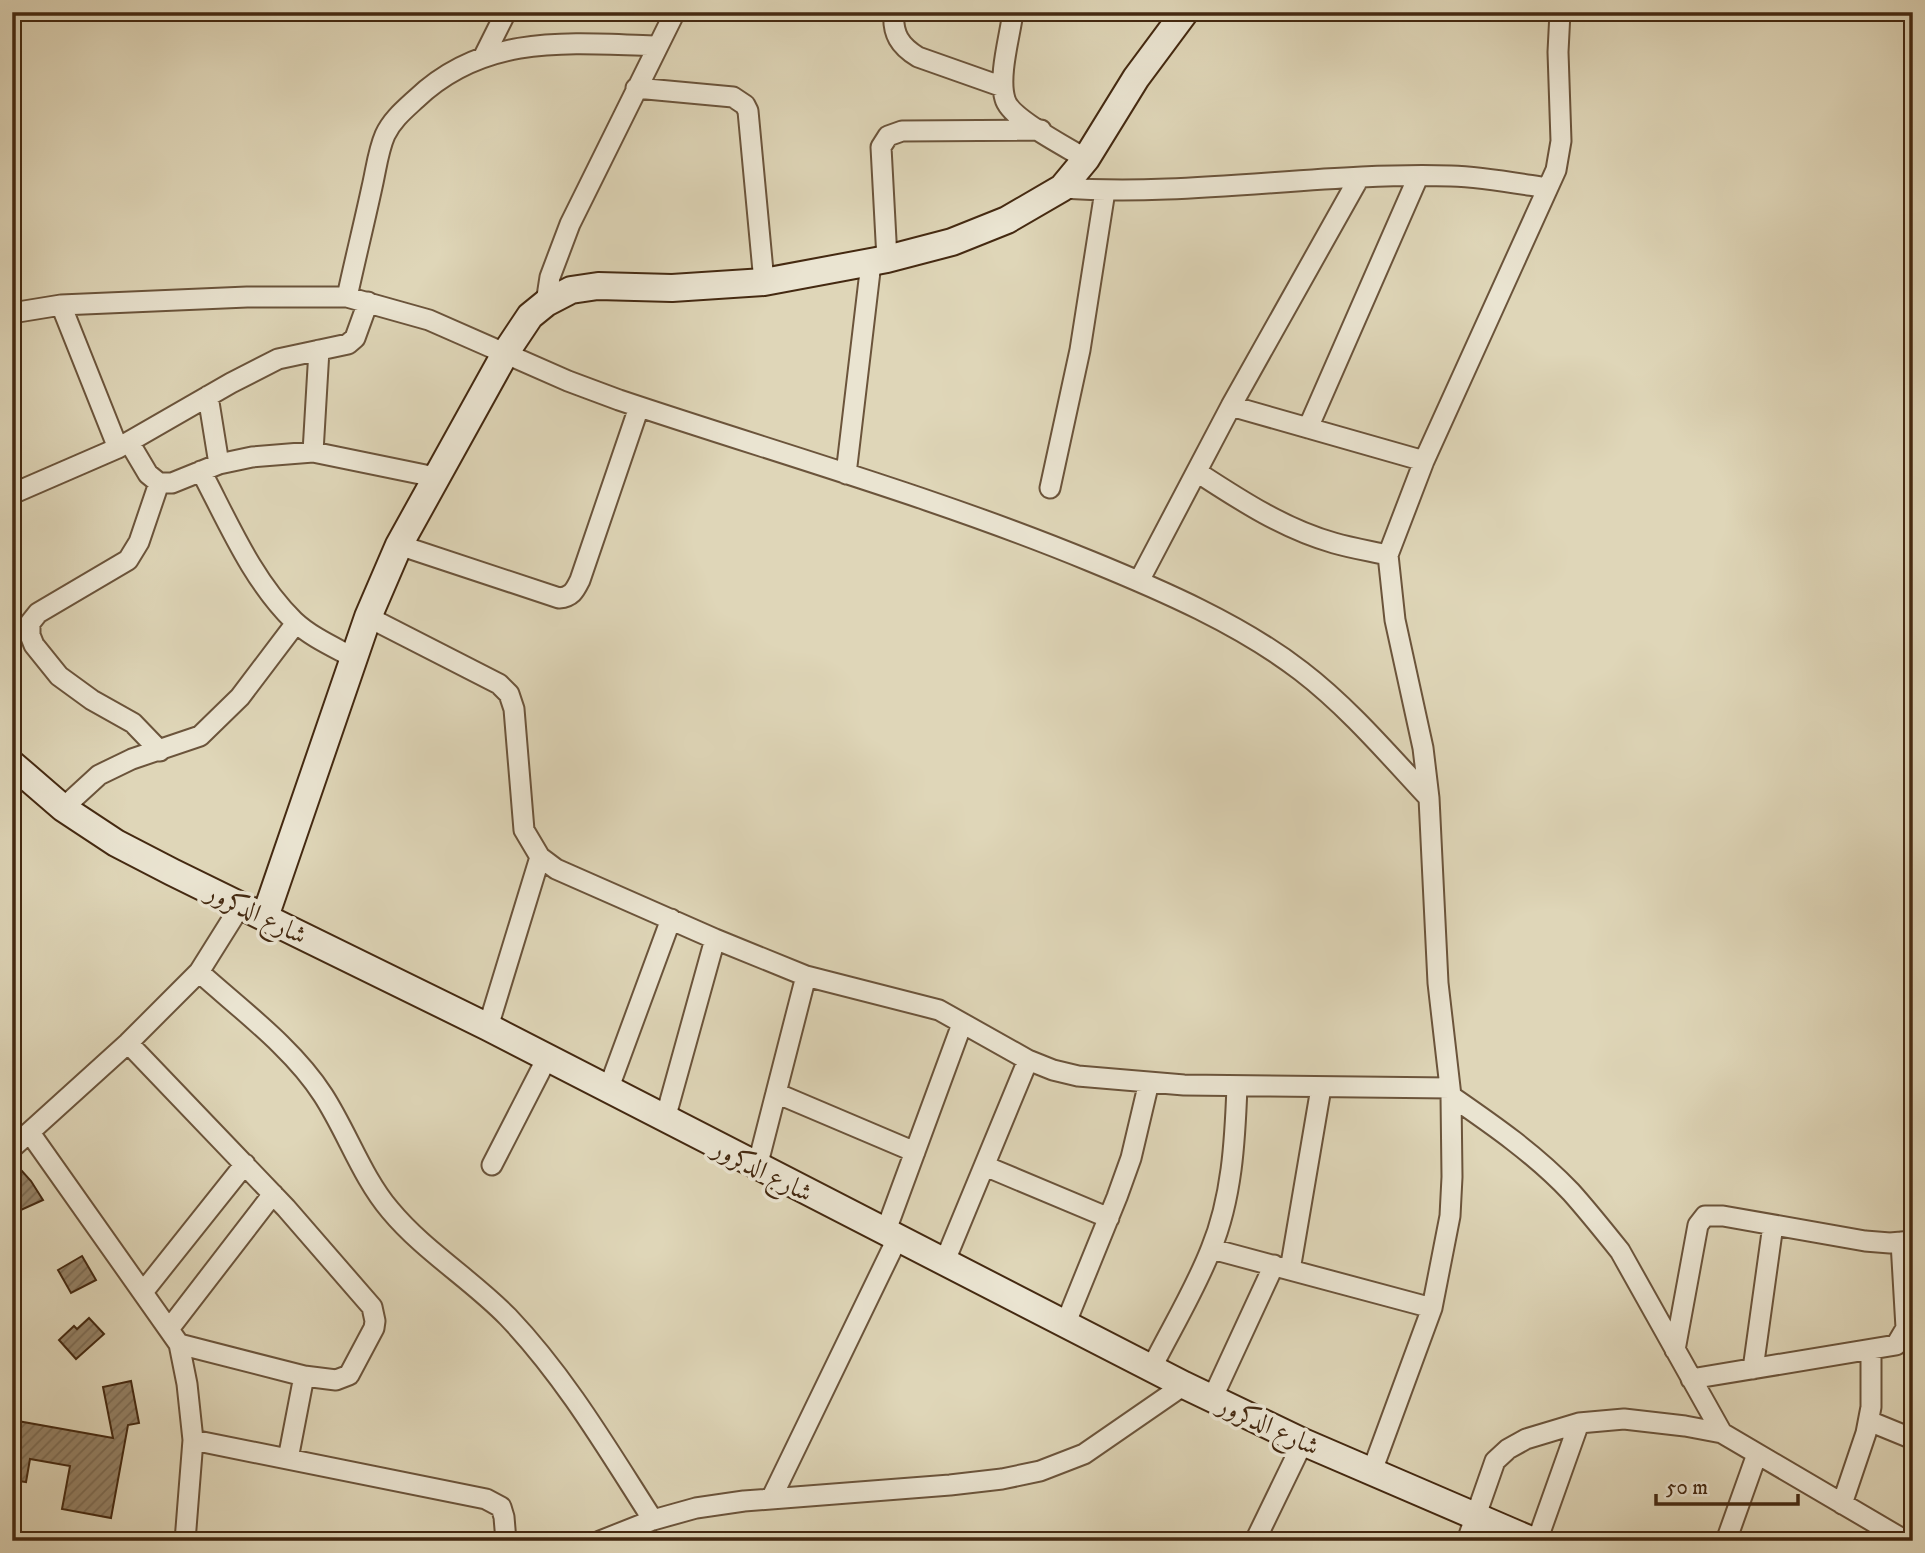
<svg xmlns="http://www.w3.org/2000/svg" width="1925" height="1553" viewBox="0 0 1925 1553" font-family="'IM FELL DW Pica',Amiri,serif">
	<style>
		.building { fill: url(#building-hatch); stroke: #442911; stroke-width: 2 }
		.lines { fill: none; stroke-linecap: round; stroke-linejoin: round }
		.street-casing { stroke: #6b543b; stroke-width: 23 }
		.secondary-casing { stroke: #442911; stroke-width: 30 }
		.street { stroke: #eae4d1; stroke-width: 19 }
		.secondary { stroke: #eae4d1; stroke-width: 26 }
		.labels { text-anchor: middle; stroke-width: 7; stroke-linejoin: round; paint-order: stroke }
		.street-label { font-size: 26px; fill: #442911; stroke: #eae4d1 }
	</style>
	<defs>
		<pattern id="building-hatch" width="6" height="6" patternUnits="userSpaceOnUse" patternTransform="scale(1.75)"><rect width="6" height="6" fill="#958368"/><path d="M-1 1l2-2M0 6l6-6M5 7l2-2" fill="none" stroke="#7b6b54"/></pattern>
	</defs>
	<rect width="100%" height="100%" fill="#dfd6b8"/>
	<filter id="stains"><feTurbulence type="fractalNoise" baseFrequency=".00286" numOctaves="4"/><feColorMatrix values="0 0 0 0 .2 0 0 0 0 .09 0 0 0 0 .02 0 0 0 .5 -.17"/></filter>
	<radialGradient id="worn" r=".72"><stop offset=".6" stop-color="#630" stop-opacity="0"/><stop offset="1" stop-color="#630" stop-opacity=".3"/></radialGradient>
	<path class="building" d="M 12,1160 L 31,1181 L 43,1200 L 12,1214 Z
		M 82,1256 L 96,1280 L 71,1293 L 58,1270 Z
		M 89,1318 L 104,1334 L 76,1359 L 59,1340 L 74,1326 L 77,1329 Z
		M 131,1381 L 139,1423 L 128,1425 L 111,1518 L 62,1509 L 70,1466 L 30,1459 L 26,1482 L 12,1480 L 12,1420 L 113,1438 L 103,1387 Z"/>
	<g class="lines">
		<defs>
			<path id="street" d="M 894,12 C 892,34 900,46 918,57 L 1003,87
				M 1013,12 C 1010,36 998,76 1005,99 C 1010,119 1067,147 1086,159
				M 484,56 L 506,12
				M 636,88 L 733,97 L 745,105 L 748,111 L 764,282
				M 1062,188 C 1191,197 1322,172 1451,176 C 1483,177 1515,183 1547,188
				M 887,259 L 881,147 L 888,136 L 902,131 L 1041,130
				M 347,297 C 355,260 364,224 372,187 C 376,170 378,151 385,135 C 392,120 404,110 416,99 C 485,33 570,43 658,46
				M 546,303 L 550,277 L 570,224 L 675,12
				M 61,305 L 118,448
				M 12,313 L 61,305 L 247,297 L 347,297 L 429,320 L 568,381 L 619,400 C 777,453 937,498 1090,561 C 1161,590 1240,624 1301,671 C 1348,707 1388,754 1429,798
				M 208,396 L 219,464
				M 1231,406 L 1424,461
				M 1308,428 L 1418,177
				M 129,442 L 148,474 L 159,483 L 172,483 L 219,464 L 252,457 L 313,452 L 435,477
				M 313,452 L 319,350
				M 201,471 C 228,522 252,580 294,621 C 311,637 334,647 354,658
				M 1197,472 C 1240,500 1284,529 1334,543 C 1351,548 1370,551 1388,555
				M 846,474 L 871,263
				M 159,483 L 139,542 L 128,560 L 38,613 L 30,623 L 30,635 L 34,645 L 59,676 L 92,700 L 133,723 L 160,751
				M 1050,488 L 1080,350 L 1105,191
				M 12,494 L 118,448 L 231,383 L 278,359 L 348,344 L 355,338 L 368,302
				M 399,545 L 559,598 C 572,597 575,590 580,580 L 639,407
				M 1139,581 L 1231,406 L 1359,178
				M 368,617 L 499,684 L 509,694 L 514,709 L 524,830 L 540,857 L 556,869 L 715,939 L 806,976 L 939,1010 L 1028,1060 L 1053,1070 L 1078,1076 L 1184,1085 L 1450,1088
				M 63,808 L 99,775 L 132,759 L 200,736 L 240,697 L 296,623
				M 199,972 C 240,1009 293,1048 323,1095 C 347,1132 362,1177 390,1210 C 424,1251 471,1279 508,1317 C 566,1378 608,1450 653,1520
				M 488,1027 L 540,857
				M 128,1043 L 286,1208 L 372,1307 L 375,1321 L 374,1328 L 349,1375 L 336,1380 L 304,1376
				M 608,1090 L 671,919
				M 776,1093 L 915,1152
				M 1451,1096 C 1493,1125 1535,1154 1571,1192 C 1588,1211 1604,1231 1620,1251 L 1722,1433
				M 665,1119 L 715,939
				M 30,1133 L 179,1344 L 187,1384 L 193,1440 L 185,1541
				M 12,1148 L 128,1043 L 199,972 L 241,905
				M 492,1165 L 547,1058
				M 985,1166 L 1109,1218
				M 757,1167 L 806,976
				M 885,1233 L 962,1024
				M 1212,1249 L 1432,1308
				M 944,1263 L 1028,1060
				M 1290,1270 L 1321,1088
				M 143,1292 L 245,1164
				M 1065,1325 L 1117,1197 L 1131,1158 L 1149,1082
				M 169,1329 L 273,1194
				M 179,1344 L 304,1376 L 288,1459
				M 1675,1350 L 1698,1225 L 1705,1216 L 1723,1216 L 1865,1241 L 1890,1243 L 1913,1241
				M 1151,1369 C 1171,1329 1195,1290 1211,1249 C 1232,1198 1235,1141 1237,1086
				M 1753,1369 L 1773,1225
				M 1691,1379 L 1896,1345 L 1906,1328 L 1901,1242
				M 1212,1399 L 1274,1265
				M 1869,1421 L 1913,1439
				M 193,1440 L 486,1499 L 501,1507 L 504,1517 L 506,1541
				M 1372,1471 L 1432,1308 L 1450,1216 L 1452,1177 L 1451,1096 L 1438,983 L 1429,798 L 1423,748 L 1395,620 L 1388,555 L 1424,461 L 1556,170 L 1561,141 L 1558,52 L 1560,12
				M 771,1499 L 897,1239
				M 1842,1504 L 1866,1433 L 1871,1407 L 1871,1351
				M 600,1541 L 653,1520 L 696,1508 L 744,1501 L 950,1485 L 1002,1479 L 1040,1471 L 1084,1454 L 1184,1385
				M 1255,1541 L 1303,1442
				M 1467,1541 L 1495,1461 L 1508,1449 L 1526,1439 L 1579,1423 L 1624,1419 L 1685,1426 L 1722,1433 L 1906,1541
				M 1537,1541 L 1579,1423
				M 1726,1541 L 1757,1454"/>
			<path id="secondary" d="M 12,764 L 63,808 L 116,843 L 172,872 L 488,1027 L 1184,1385 L 1303,1442 L 1533,1541
				M 265,917 L 368,617 L 399,545 L 506,352 L 530,316 L 546,303 L 571,290 L 598,286 L 672,288 L 764,282 L 887,259 L 952,242 L 1007,220 L 1062,188 L 1086,159 L 1136,78 L 1185,12"/>
		</defs>
		<use href="#street" class="street-casing"/>
		<use href="#secondary" class="secondary-casing"/>
		<use href="#street" class="street"/>
		<use href="#secondary" class="secondary"/>
	</g>
	<g class="labels">
		<g class="street-label">
			<text transform="translate(257 913) rotate(26)" y="9">شارع الدكرور</text>
			<text transform="translate(763 1170) rotate(27)" y="9">شارع الدكرور</text>
			<text transform="translate(1269 1425) rotate(25)" y="9">شارع الدكرور</text>
		</g>
	</g>
	<rect width="1925" height="1553" fill="none" stroke="#dfd6b8" stroke-width="42"/>
	<rect x="14" y="14" width="1897" height="1525" fill="none" stroke="#442911" stroke-width="3.5"/>
	<rect x="21" y="21" width="1883" height="1511" fill="none" stroke="#442911" stroke-width="2"/>
	<path d="M1656 1494v10h142v-10" fill="none" stroke="#442911" stroke-width="3.5"/>
	<text x="1666" y="1494" font-size="21" fill="#442911" stroke="#eae4d1" stroke-width="5" paint-order="stroke">50 m</text>
	<rect width="100%" height="100%" filter="url(#stains)"/>
	<rect width="100%" height="100%" fill="url(#worn)"/>
</svg>
